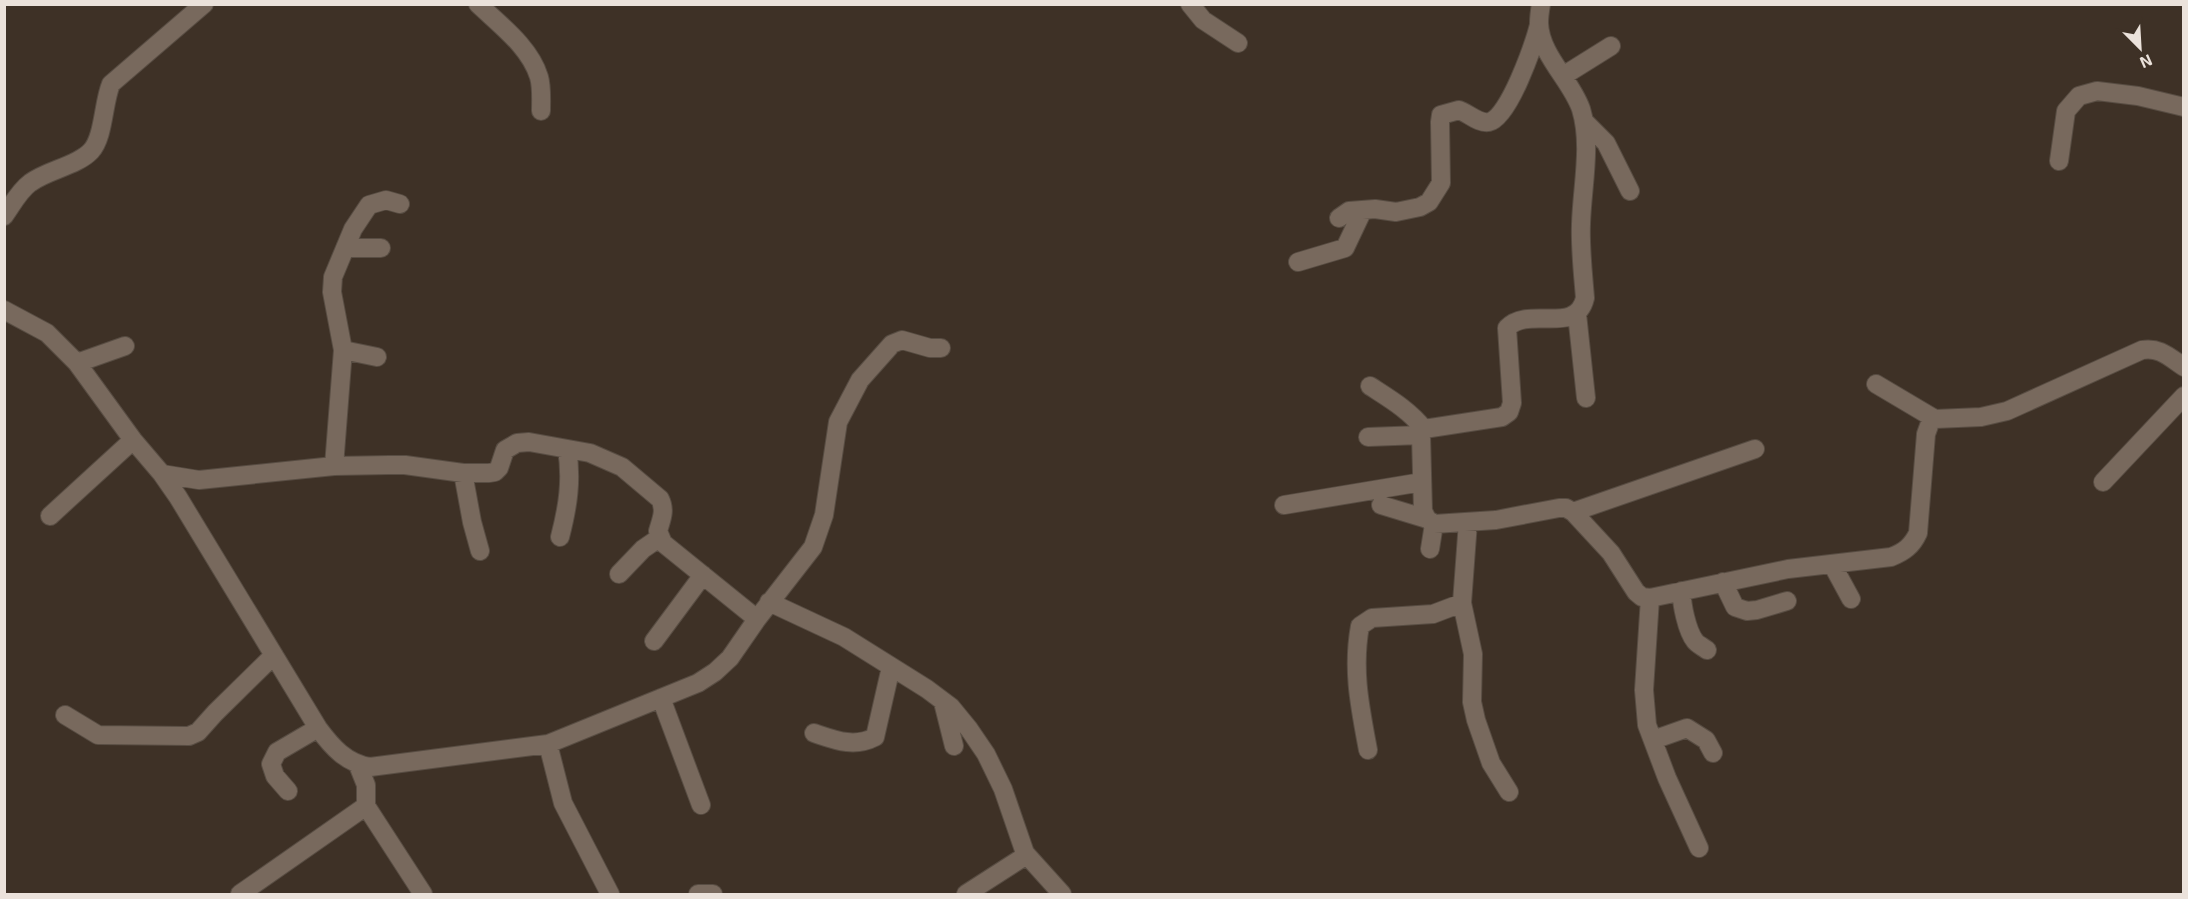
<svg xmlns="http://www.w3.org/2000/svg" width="2188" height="899" viewBox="0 0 2188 899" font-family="'Exo 2',sans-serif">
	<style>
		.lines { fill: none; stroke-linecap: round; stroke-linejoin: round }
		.minor-casing { stroke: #584d43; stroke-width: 20 }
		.minor { stroke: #78695d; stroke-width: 18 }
	</style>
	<rect width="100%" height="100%" fill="#3e3126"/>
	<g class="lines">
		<defs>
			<path id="minor" d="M 478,4 C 500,25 530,47 539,77 C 542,87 541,100 541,111
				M 1190,4 L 1203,20 L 1238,43
				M 1563,76 L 1611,46
				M 1584,121 L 1606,143 L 1630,191
				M 2059,161 L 2066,111 L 2079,96 L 2097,91 L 2138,96 L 2184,107
				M 4,216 C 12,205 19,191 30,183 C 47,170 77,166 91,151 C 104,137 103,103 111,84 L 204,4
				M 1339,218 L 1349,211 L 1375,209 L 1396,212 L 1420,207 L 1429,202 L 1441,183 L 1440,122 L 1441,115 L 1459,110 C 1468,113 1479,124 1489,122 C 1509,118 1534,44 1539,25
				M 345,248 L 381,248
				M 1298,262 L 1345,248 L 1363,210
				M 4,310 L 47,333 L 77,363 L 133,440 L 162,474 L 178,497 L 318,728 C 332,747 346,763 370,767 L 548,744 L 698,683 L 715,672 L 730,658 L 757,619 L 813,547 L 824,515 L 838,422 L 860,380 L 892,344 L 902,340 L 930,348 L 941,348
				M 1577,314 L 1586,398
				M 343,350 L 377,357
				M 77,363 L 125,346
				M 1876,384 L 1935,419
				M 1370,386 C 1390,399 1409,410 1424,429
				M 1368,437 L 1421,435
				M 334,466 L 343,350 L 332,292 L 333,277 L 353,229 L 369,205 L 386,200 L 400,204
				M 463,473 L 472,522 L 480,551
				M 162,474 L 199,480 L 334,466 L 389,465 L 405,465 L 463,473 L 489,473 L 495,472 L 499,468 L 505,450 L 517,443 L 529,442 L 590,453 L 622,467 L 660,499 C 666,511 661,520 658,531 L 663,543 L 757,619
				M 2103,482 L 2184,396
				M 1284,505 L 1422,482
				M 1381,505 L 1427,519 L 1434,524 L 1496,520 L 1559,508 L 1566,508 L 1573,512 L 1611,553 L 1636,592 L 1642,597 L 1650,598 L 1788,569 L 1891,557 C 1904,552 1912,546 1918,533 L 1926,434 L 1930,423 L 1935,419 L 1981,417 L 2007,411 L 2142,350 C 2160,347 2169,357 2184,367
				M 1573,512 L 1755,449
				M 50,516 L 133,440
				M 1427,519 L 1423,511 L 1421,435 L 1424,429 L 1502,417 L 1509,412 L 1512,403 L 1507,328 C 1529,305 1576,336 1585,298 C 1583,273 1580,248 1581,224 C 1582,187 1592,145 1581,109 C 1571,80 1540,55 1539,23 C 1539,17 1540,10 1541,4
				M 1468,522 L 1462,603 L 1473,654 L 1472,702 L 1476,720 L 1491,763 L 1509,792
				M 560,537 C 568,506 572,480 567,449
				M 1430,549 L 1434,524
				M 1832,564 L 1851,599
				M 619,574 L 643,549 L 659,538
				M 1723,582 L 1735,607 L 1747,611 L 1757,610 L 1787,601
				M 1682,591 C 1681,603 1687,631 1695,641 C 1697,644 1703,647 1707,650
				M 1650,598 L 1644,690 L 1647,725 L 1667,778 L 1699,848
				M 769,602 L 844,637 L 927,689 L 951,707 L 969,729 L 986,754 L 1003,789 L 1025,853 L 1022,858 L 966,894
				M 654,641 L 703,575
				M 661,698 L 701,805
				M 943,702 L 954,746
				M 65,715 L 98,735 L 189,736 L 198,732 L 215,713 L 274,655
				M 814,733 C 835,740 854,748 875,737 L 891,667
				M 1653,740 L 1687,728 L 1706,740 L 1713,753
				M 548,744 L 563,803 L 610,894
				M 1368,750 C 1360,707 1352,670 1360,626 L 1372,618 L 1433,614 L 1462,603
				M 358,765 L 366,785 L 366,806 L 423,894
				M 288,791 L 275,776 L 271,764 L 277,752 L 318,728
				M 1025,853 L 1062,894
				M 240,894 L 366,806
				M 698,894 L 713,894"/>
		</defs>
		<use href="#minor" class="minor-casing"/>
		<use href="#minor" class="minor"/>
	</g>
	<rect width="2188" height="899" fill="none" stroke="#ebe2db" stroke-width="12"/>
	<g transform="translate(2140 48) rotate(156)" stroke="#3e3126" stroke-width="4.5" paint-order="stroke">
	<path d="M0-4.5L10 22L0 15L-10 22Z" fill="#ebe2db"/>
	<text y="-9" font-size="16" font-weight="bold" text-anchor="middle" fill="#ebe2db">N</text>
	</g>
</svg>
